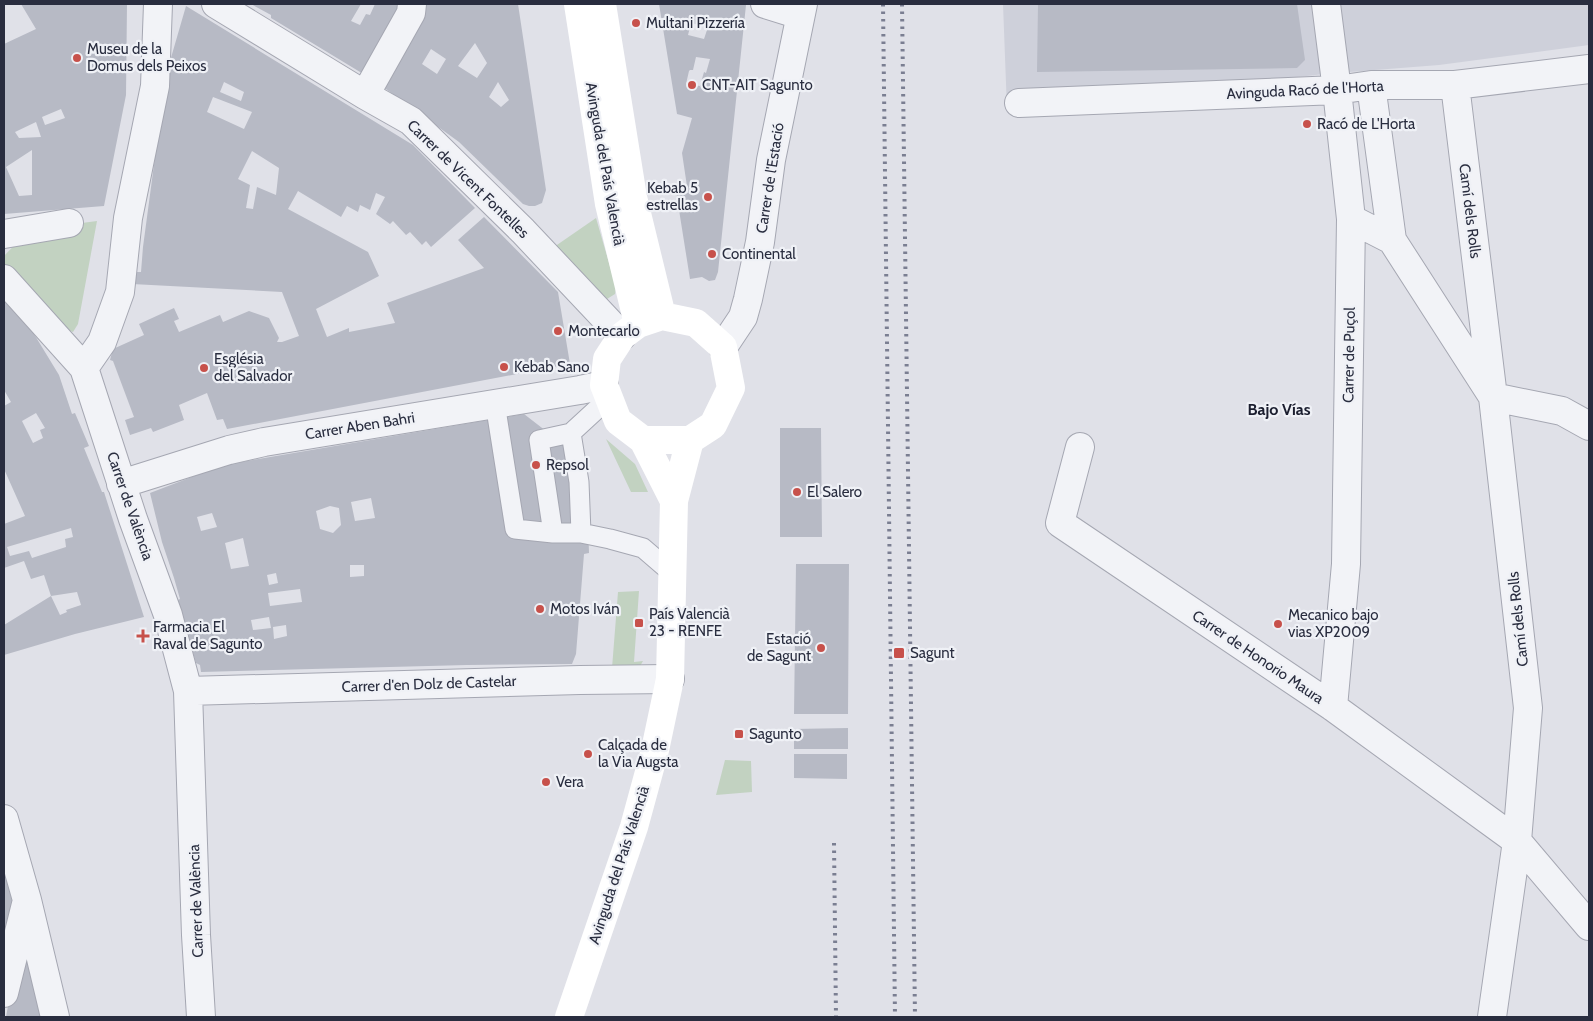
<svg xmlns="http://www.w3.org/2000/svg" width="1593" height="1021" viewBox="0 0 1593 1021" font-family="Cabin,sans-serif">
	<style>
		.built { fill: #ced0da }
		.green { fill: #c2d2c1 }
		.building { fill: #b7bac5; fill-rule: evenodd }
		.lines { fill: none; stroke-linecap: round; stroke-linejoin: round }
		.service-casing { stroke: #a5a7b2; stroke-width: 21 }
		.pedestrian-casing { stroke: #a5a7b2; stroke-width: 30 }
		.minor-casing { stroke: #a5a7b2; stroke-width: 30 }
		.service { stroke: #f2f3f7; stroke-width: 19 }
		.pedestrian { stroke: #f2f3f7; stroke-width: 28 }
		.minor { stroke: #f2f3f7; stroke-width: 28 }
		.secondary { stroke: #fff; stroke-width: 28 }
		.rail { stroke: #7a7e91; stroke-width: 4; stroke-dasharray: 2.5 5; stroke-linecap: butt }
		.poi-dot { fill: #c7514b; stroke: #eff1f6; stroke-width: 2 }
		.labels { text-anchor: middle; stroke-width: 4.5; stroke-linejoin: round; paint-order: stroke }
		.poi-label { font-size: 15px; fill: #292d3f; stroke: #eff1f6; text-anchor: start }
		.street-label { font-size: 15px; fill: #292d3f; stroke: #eff1f6 }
		.neighbourhood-label { font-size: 16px; font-weight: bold; fill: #1b1e2f; stroke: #eff1f6 }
	</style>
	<rect width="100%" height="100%" fill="#e0e1e8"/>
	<path class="built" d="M 1003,4 L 1589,4 L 1589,45 L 1439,65 L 1324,74 L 1007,110 Z"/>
	<path class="green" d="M 596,218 L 616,287 L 615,294 L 607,299 L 598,295 L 554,247 Z
		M 97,221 L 78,324 L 73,332 L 60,327 L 4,264 L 4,256 L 29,230 Z
		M 606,439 L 635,464 L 648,492 L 631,492 Z
		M 639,591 L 634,662 L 643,661 L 639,668 L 612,668 L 618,592 Z
		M 725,760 L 751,761 L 752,792 L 716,795 Z"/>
	<path class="building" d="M 21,4 L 127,4 L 126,95 L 104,206 L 4,214 L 4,44 L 36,29 ZM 61,109 L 65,118 L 45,125 L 42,117 ZM 36,122 L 41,137 L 19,138 L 15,132 ZM 32,150 L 32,195 L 19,196 L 6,167 Z
		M 251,4 L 361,4 L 351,21 L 360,25 L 366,14 L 370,15 L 375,4 L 404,4 L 365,75 L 271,18 L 271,15 Z
		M 419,4 L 518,4 L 546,190 L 542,203 L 535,206 L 529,206 L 523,204 L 459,142 L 379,84 ZM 475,43 L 487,63 L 477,78 L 458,66 ZM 431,49 L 446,59 L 437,74 L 422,64 ZM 498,82 L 509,100 L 501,107 L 489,97 Z
		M 659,4 L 740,4 L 746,5 L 718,272 L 715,280 L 709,281 L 702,277 L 690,279 L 676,191 L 688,193 L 682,153 L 692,118 L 677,114 ZM 691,23 L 708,27 L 704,39 L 688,35 ZM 696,57 L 710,59 L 706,73 L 704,72 L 700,86 L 686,84 L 689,71 L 690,70 L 693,70 Z
		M 1038,4 L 1297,4 L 1305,60 L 1297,68 L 1037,72 Z
		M 186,6 L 413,145 L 475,208 L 431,247 L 426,241 L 422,245 L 410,232 L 406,235 L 393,221 L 390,224 L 376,214 L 385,197 L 376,193 L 370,210 L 360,205 L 358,212 L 347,206 L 341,217 L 298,191 L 288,209 L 368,252 L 379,276 L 316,309 L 327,337 L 349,328 L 349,332 L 395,323 L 387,303 L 484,268 L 458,240 L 484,217 L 558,292 L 570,364 L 227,429 L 223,419 L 217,420 L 207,393 L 179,405 L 184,420 L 153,432 L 151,428 L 130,435 L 125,420 L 134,417 L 113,361 L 110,360 L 113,349 L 144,335 L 139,324 L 174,308 L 179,319 L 174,321 L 179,332 L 220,315 L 223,322 L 249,311 L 269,318 L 279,338 L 277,342 L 282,342 L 299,336 L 282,292 L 132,284 L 136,272 L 141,272 L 143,247 L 166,75 ZM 224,82 L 244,92 L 241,101 L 220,92 ZM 213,97 L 252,112 L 244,129 L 207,112 ZM 252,151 L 279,168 L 276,195 L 257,187 L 253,209 L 246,208 L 250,185 L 238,179 Z
		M 4,295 L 34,334 L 59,375 L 72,414 L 75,413 L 89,446 L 84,448 L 102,492 L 104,492 L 144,617 L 75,634 L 4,655 L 4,625 L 51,596 L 60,615 L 67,612 L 66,610 L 81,605 L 77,592 L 51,596 L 44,575 L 31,579 L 24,561 L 4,568 L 4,524 L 25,516 L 4,469 L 4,406 L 11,402 L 4,390 ZM 36,413 L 45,428 L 40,430 L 43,438 L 33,443 L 22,421 ZM 71,528 L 73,537 L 65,539 L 66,547 L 32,558 L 29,551 L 10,556 L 7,547 Z
		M 524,414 L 586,462 L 589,553 L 584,554 L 576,654 L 572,664 L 467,665 L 201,672 L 200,665 L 196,663 L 178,600 L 180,599 L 174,578 L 162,542 L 150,493 L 223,465 ZM 371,498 L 375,518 L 355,521 L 351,502 ZM 330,506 L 339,508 L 341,525 L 333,533 L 320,529 L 316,511 ZM 212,513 L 217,527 L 201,531 L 197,517 ZM 243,538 L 249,566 L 231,569 L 225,543 ZM 350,565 L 364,565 L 364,576 L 350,577 ZM 276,573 L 278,583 L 269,585 L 267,575 ZM 300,589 L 302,602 L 270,606 L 268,593 ZM 269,617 L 271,628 L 253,630 L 251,620 ZM 286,625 L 287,636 L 274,639 L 273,627 Z
		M 780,428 L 821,428 L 822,537 L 780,537 Z
		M 796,564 L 849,564 L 848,714 L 794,714 Z
		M 848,728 L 848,749 L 794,749 L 794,729 Z
		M 794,754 L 847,754 L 847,779 L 794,778 Z
		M 4,865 L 16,908 L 4,939 Z
		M 27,949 L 44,1017 L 6,1017 L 18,950 Z"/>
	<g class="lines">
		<defs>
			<path id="service" d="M 495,403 L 515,529 L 553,533 L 581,533 L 610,539 L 643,548 L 672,573
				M 571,433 L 579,482 L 581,533
				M 553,533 L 539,440 L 571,433 L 609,398"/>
			<path id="pedestrian" d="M 4,234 L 69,223"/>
			<path id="minor" d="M 216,4 L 365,95 L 411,121 L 523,231 L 622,336
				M 765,4 L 800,15
				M 1326,4 L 1337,90 L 1351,219 L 1346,564 L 1333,707
				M 1371,85 L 1392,240
				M 1455,85 L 1493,397 L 1528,708 L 1517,841 L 1492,1017
				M 365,95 L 411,13 L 412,4
				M 1019,103 L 1337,90 L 1371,85 L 1455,85 L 1589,69
				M 1351,219 L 1392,240 L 1493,397 L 1562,411 L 1589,426
				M 4,279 L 84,368 L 133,519 L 168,615 L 188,691 L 196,935 L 201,1017
				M 723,347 L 743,317 L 748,299 L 760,242 L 771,160 L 803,4
				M 84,368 L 102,342 L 120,292 L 128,218 L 155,86 L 158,4
				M 1080,447 L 1060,523 L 1333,707 L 1517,841 L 1589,926
				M 121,484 L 229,450 L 264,442 L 580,390 L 604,385
				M 188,691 L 580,680 L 670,679
				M 4,819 L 27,900 L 55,1017
				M 4,993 L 26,904"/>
		</defs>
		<use href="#service" class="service-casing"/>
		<use href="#pedestrian" class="pedestrian-casing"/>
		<use href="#minor" class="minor-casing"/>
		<use href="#service" class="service"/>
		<use href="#pedestrian" class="pedestrian"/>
		<use href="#minor" class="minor"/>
		<path class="secondary" d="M 578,4 L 609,204 L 638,324
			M 602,4 L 633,197 L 662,316
			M 662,316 L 696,323 L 723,347 L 731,388 L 713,425 L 690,440 L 643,440 L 618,421 L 604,385 L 607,359 L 622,336 L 638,324 Z
			M 643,440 L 674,501
			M 569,1017 L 634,827 L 655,750 L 670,679 L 674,501 L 690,440"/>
		<path class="rail" d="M 883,4 L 895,1017
			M 902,4 L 915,1017
			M 834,843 L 836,1017"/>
	</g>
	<g class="poi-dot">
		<circle cx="636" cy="23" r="5"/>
		<circle cx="77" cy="58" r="5"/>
		<circle cx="692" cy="85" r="5"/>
		<circle cx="1307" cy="124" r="5"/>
		<circle cx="708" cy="197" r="5"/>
		<circle cx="712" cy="254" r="5"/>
		<circle cx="558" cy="331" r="5"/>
		<circle cx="504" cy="367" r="5"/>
		<circle cx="204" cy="368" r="5"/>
		<circle cx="536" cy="465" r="5"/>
		<circle cx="797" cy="492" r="5"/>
		<circle cx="540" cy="609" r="5"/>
		<rect x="634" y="618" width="10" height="10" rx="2.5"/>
		<circle cx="1278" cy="624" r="5"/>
		<path d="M140.5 628.5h5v5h5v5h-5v5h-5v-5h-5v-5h5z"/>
		<circle cx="821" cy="648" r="5"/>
		<rect x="893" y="647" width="12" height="12" rx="2.5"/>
		<rect x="734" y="729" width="10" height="10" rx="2.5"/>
		<circle cx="588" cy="754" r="5"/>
		<circle cx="546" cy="782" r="5"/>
	</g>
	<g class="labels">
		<g class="poi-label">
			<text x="646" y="28">Multani Pizzería</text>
			<text x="87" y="54">Museu de la<tspan x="87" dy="17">Domus dels Peixos</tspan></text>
			<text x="702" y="90">CNT-AIT Sagunto</text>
			<text x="1317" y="129">Racó de L'Horta</text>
			<text x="698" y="193" text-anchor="end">Kebab 5<tspan x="698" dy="17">estrellas</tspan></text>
			<text x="722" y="259">Continental</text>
			<text x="568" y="336">Montecarlo</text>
			<text x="214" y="364">Església<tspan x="214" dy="17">del Salvador</tspan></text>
			<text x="514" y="372">Kebab Sano</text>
			<text x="546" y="470">Repsol</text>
			<text x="807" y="497">El Salero</text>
			<text x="550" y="614">Motos Iván</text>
			<text x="649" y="619">País Valencià<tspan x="649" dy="17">23 - RENFE</tspan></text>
			<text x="1288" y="620">Mecanico bajo<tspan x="1288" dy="17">vias XP2009</tspan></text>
			<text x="153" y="632">Farmacia El<tspan x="153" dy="17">Raval de Sagunto</tspan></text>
			<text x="811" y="644" text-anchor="end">Estació<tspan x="811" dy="17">de Sagunt</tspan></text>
			<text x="910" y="658">Sagunt</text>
			<text x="749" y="739">Sagunto</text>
			<text x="598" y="750">Calçada de<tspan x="598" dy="17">la Via Augsta</tspan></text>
			<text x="556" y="787">Vera</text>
		</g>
		<g class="street-label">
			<text transform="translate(1305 90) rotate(-3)" y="5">Avinguda Racó de l'Horta</text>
			<text transform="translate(605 164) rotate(80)" y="5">Avinguda del País Valencià</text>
			<text transform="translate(770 178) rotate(-81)" y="5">Carrer de l'Estació</text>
			<text transform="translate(468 179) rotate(44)" y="5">Carrer de Vicent Fontelles</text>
			<text transform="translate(1470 211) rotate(83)" y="5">Camí dels Rolls</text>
			<text transform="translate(1349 355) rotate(-89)" y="5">Carrer de Puçol</text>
			<text transform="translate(360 426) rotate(-9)" y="5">Carrer Aben Bahri</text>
			<text transform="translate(130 506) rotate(71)" y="5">Carrer de València</text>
			<text transform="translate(1518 619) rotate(-96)" y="5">Camí dels Rolls</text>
			<text transform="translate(1258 657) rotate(34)" y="5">Carrer de Honorio Maura</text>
			<text transform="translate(429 684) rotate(-2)" y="5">Carrer d'en Dolz de Castelar</text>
			<text transform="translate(619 865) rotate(-72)" y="5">Avinguda del País Valencià</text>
			<text transform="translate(196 901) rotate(-92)" y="5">Carrer de València</text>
		</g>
		<g class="neighbourhood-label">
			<text x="1279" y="415">Bajo Vías</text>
		</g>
	</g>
	<rect width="1593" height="1021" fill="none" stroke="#292d3f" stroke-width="10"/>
</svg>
